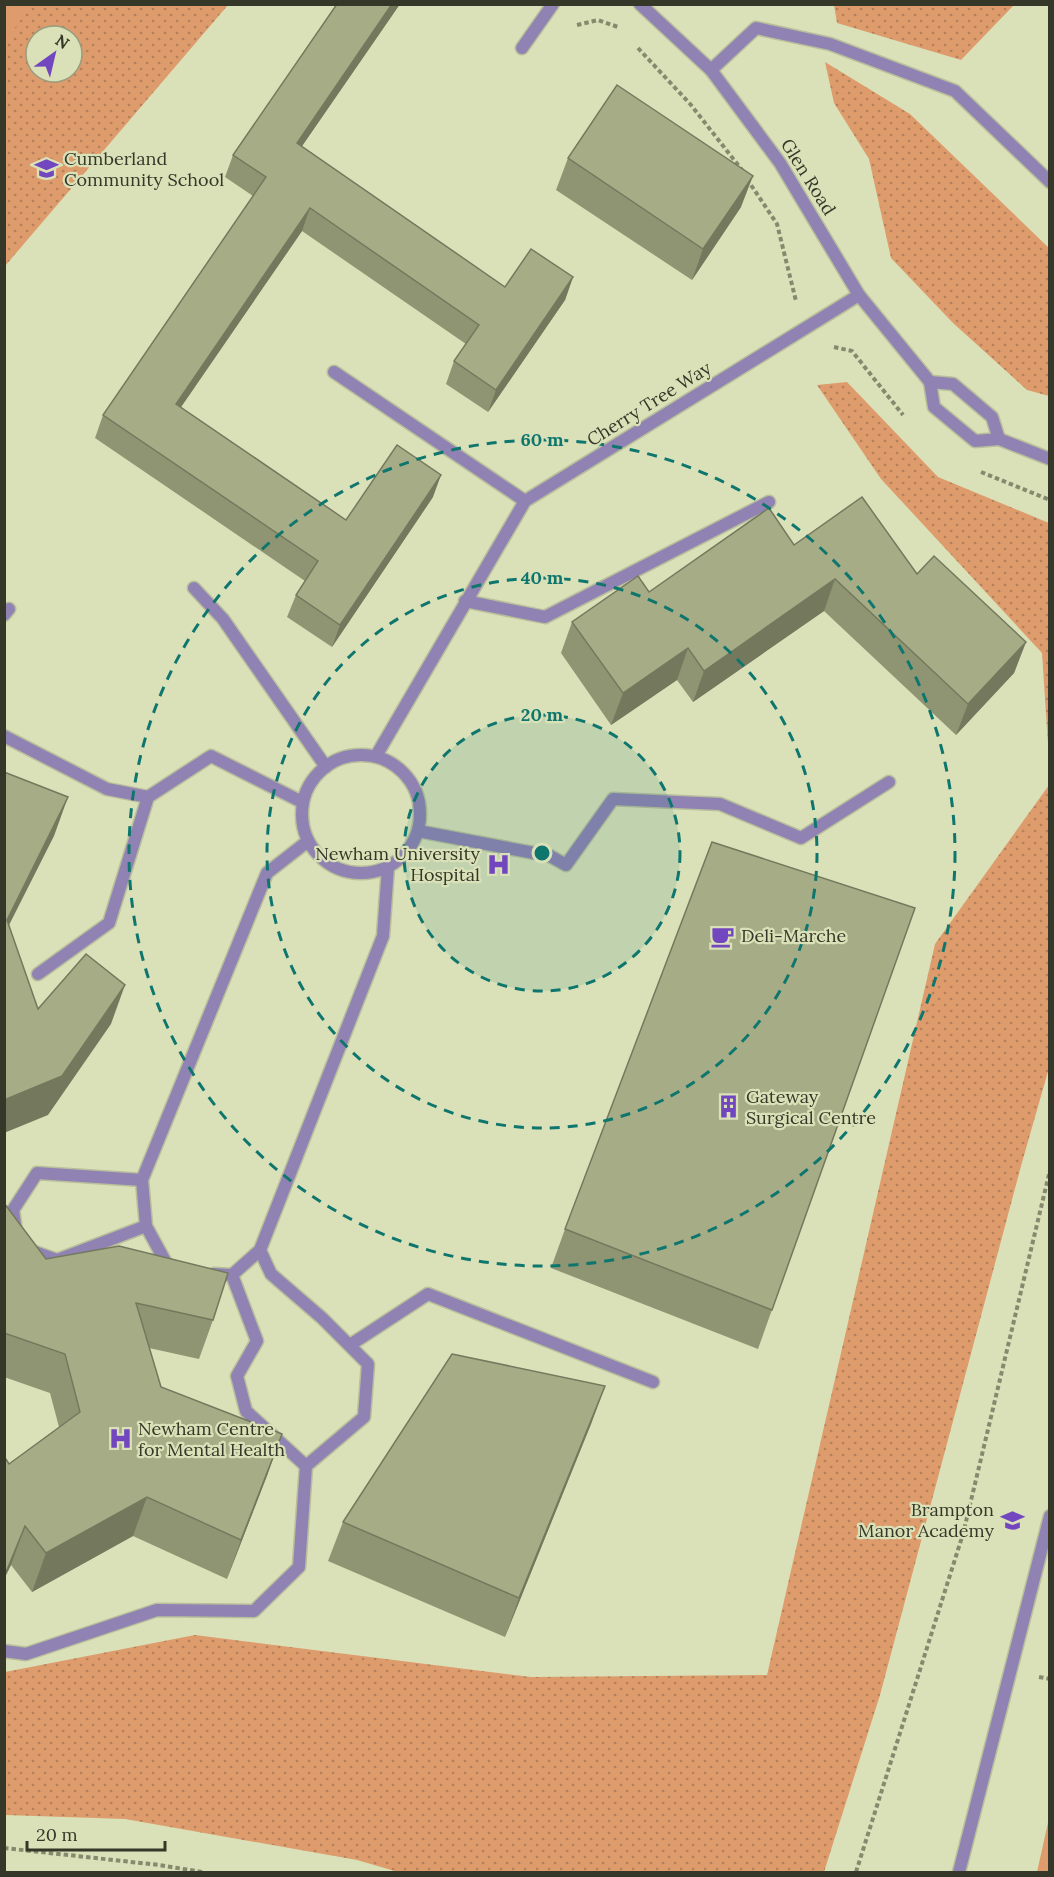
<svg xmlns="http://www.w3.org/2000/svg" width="1054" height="1877" viewBox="0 0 1054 1877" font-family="Lora,serif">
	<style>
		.grass { fill: url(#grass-dots); fill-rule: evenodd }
		.garden { fill: #de9c6d }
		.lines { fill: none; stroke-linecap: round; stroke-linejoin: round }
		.service-casing { stroke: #b9bf9b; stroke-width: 15 }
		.minor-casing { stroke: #b9bf9b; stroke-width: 15 }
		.path { stroke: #858a6e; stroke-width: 4; stroke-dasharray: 4.5 3; stroke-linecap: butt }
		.service { stroke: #9083b4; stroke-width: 12 }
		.minor { stroke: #9083b4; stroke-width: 12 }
		.wall { fill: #8f9573 }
		.shaded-wall { fill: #74795e }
		.building { fill: #a6ad86; stroke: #74795e; stroke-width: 1.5 }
		.ring { fill: none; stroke: #0f766e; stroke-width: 3; stroke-dasharray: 10 8 }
		.labels { text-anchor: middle; stroke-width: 4.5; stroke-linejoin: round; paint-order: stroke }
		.poi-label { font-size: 18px; fill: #353828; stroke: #dae1b8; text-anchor: start }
		.street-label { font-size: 18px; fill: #353828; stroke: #dae1b8 }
		.centre { fill: #0f766e; stroke: #dae1b8; stroke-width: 3 }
		.ring-label { font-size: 18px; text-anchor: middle; font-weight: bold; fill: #0f766e; stroke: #dae1b8; stroke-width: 4.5; stroke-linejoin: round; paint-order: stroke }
	</style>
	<defs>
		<pattern id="grass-dots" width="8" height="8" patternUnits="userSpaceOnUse" patternTransform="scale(1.5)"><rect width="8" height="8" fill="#de9c6d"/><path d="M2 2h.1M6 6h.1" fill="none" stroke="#b5805a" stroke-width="1.8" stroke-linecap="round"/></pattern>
	</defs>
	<rect width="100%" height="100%" fill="#dae1b8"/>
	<path class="grass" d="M 5,5 L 228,5 L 5,266 ZM 36,36 L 72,36 L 72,72 L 36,72 Z
		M 834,5 L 834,4 L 1014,5 L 961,60 L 837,23 Z
		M 825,62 L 910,114 L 1049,248 L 1049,396 L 1027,390 L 953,323 L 891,258 L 869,159 L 834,103 Z
		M 847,382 L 938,477 L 1049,523 L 1049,759 L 1042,653 L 881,479 L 817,385 Z
		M 1049,785 L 1049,1068 L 1021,1166 L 880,1695 L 824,1872 L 398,1872 L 357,1860 L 125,1819 L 5,1815 L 5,1672 L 195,1635 L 531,1677 L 767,1675 L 935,944 Z"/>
	<path class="garden" d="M 5,4 L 32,5 L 5,41 L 4,5 Z
		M 1049,1818 L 1049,1872 L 1037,1872 Z"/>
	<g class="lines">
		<defs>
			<path id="service" d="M 522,48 L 553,4
				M 711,70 L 756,28 L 830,44 L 955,91 L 1050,182
				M 334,372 L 525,501
				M 930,382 L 953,384 L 992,417 L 999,439 L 975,441 L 934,407 Z
				M 194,588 L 223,619 L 326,767
				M 465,601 L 545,617 L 769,502
				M 4,615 L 9,609
				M 4,736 L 107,789 L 148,797
				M302 814a59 59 0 1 1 118 0a59 59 0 1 1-118 0Z
				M 376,756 L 525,501 L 859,295
				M 418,831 L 550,856 L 566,865 L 613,799 L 720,804 L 801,838 L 889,782
				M 38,974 L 109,923 L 148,797 L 211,756 L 302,802
				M 142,1180 L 146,1226
				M 16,1231 L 13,1210 L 37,1173 L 142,1180 L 267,873 L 308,841
				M 29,1250 L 57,1260 L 146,1226 L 170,1270
				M 214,1274 L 232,1275 L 257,1341 L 237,1376 L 246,1411 L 306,1466 L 364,1417 L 368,1364 L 322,1318 L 271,1274 L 260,1250 L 383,936 L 388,867
				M 232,1275 L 260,1250
				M 350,1345 L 428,1294 L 653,1382
				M 4,1651 L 26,1654 L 157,1610 L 254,1611 L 299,1567 L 306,1466
				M 959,1872 L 1050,1516"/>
			<path id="minor" d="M 640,4 L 711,70 L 780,163 L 859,295 L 930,382
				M 999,439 L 1050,459"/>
		</defs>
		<use href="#service" class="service-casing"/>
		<use href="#minor" class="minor-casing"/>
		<path class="path" d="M 577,25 L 598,20 L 618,27
			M 638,48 L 691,105 L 742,170
			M 747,179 L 777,224 L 796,301
			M 834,347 L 852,351 L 903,415
			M 981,472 L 1050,500
			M 1039,1677 L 1050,1679
			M 4,1848 L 159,1865 L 202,1872
			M 856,1872 L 963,1534 L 1050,1170"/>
		<use href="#service" class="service"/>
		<use href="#minor" class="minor"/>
	</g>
	<path class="wall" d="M 337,4 L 400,4 L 302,146 L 505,287 L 573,277 L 565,300 L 488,412 L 446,384 L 454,361 L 466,344 L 302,231 L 181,407 L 346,520 L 433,497 L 332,647 L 287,617 L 296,595 L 305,581 L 95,438 L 103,415 L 253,196 L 225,177 L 233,155 Z
		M 568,158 L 741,207 L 692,280 L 556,190 Z
		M 794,545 L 917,574 L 1026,642 L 1014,673 L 956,735 L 824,611 L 693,702 L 677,680 L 611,725 L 561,653 L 572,622 L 649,592 Z
		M 915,908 L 758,1349 L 551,1268 L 565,1229 Z
		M 4,1203 L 46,1259 L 213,1320 L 199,1359 L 149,1348 L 161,1387 L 268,1473 L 227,1579 L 133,1536 L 32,1592 L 11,1565 L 4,1579 L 4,1456 L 9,1464 L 59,1427 L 50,1393 L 4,1377 Z
		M 605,1386 L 591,1424 L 505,1637 L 328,1561 L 343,1522 Z"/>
	<path class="shaded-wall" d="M 392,4 L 400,4 L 289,165 L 297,143 Z
		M 753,176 L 741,207 L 692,280 L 703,249 Z
		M 310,208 L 302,231 L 168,426 L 176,404 Z
		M 573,277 L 565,300 L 488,412 L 496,390 Z
		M 441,475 L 433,497 L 332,647 L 340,625 Z
		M 835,579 L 824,611 L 693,702 L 704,671 Z
		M 1026,642 L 1014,673 L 956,735 L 968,704 Z
		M 688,648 L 677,680 L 611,725 L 623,693 Z
		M 68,797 L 54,836 L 4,935 L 7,920 Z
		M 125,985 L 111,1024 L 48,1115 L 4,1133 L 4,1100 Z
		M 605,1386 L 591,1424 L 505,1637 L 519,1598 Z
		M 282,1434 L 268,1473 L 227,1579 L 241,1540 Z
		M 147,1497 L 133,1536 L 32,1592 L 46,1553 Z
		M 25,1526 L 11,1565 L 4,1579 L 4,1575 Z"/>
	<path class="building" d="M 337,4 L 392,4 L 297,143 L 505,287 L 531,249 L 573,277 L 496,390 L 454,361 L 479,325 L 310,208 L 176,404 L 346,520 L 397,445 L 441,475 L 340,625 L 296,595 L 318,561 L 103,415 L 266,177 L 233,155 Z
		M 617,85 L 753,176 L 703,249 L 568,158 Z
		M 862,497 L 917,574 L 934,556 L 1026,642 L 968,704 L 835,579 L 704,671 L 688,648 L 623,693 L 572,622 L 638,576 L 649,592 L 769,508 L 794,545 Z
		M 4,772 L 68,797 L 7,920 L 38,1009 L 86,954 L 125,985 L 62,1076 L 4,1100 Z
		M 712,842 L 915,908 L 772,1310 L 565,1229 Z
		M 4,1203 L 46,1259 L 119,1246 L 228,1273 L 213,1320 L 136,1303 L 161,1387 L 282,1434 L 241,1540 L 147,1497 L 46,1553 L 25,1526 L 7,1570 L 4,1569 L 4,1456 L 9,1464 L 80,1412 L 65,1354 L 4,1333 Z
		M 452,1354 L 605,1386 L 519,1598 L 343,1522 Z"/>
	<circle cx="542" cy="853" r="138" fill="#0f766e" fill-opacity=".12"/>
	<g class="ring">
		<circle cx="542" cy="853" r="138"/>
		<circle cx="542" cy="853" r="275"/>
		<circle cx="542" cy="853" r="413"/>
	</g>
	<defs>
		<symbol id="school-bare" viewBox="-9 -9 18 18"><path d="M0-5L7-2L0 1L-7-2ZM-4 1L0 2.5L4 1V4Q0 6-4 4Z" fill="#7246be" stroke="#dae1b8" stroke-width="2.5" paint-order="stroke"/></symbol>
		<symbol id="hospital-bare" viewBox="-9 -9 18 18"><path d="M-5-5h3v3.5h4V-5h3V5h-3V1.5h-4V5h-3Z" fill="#7246be" stroke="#dae1b8" stroke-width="2.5" paint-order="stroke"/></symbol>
		<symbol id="cafe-bare" viewBox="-9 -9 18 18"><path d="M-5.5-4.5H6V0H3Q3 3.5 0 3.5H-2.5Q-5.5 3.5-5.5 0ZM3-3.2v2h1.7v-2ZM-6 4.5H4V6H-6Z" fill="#7246be" stroke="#dae1b8" stroke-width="2.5" paint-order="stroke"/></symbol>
		<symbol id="building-bare" viewBox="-9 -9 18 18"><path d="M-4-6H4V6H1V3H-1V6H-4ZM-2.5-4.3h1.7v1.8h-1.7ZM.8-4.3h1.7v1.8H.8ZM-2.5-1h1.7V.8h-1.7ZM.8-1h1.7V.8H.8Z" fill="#7246be" stroke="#dae1b8" stroke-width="2.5" paint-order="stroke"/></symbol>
	</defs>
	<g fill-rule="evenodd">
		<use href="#school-bare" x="30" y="152" width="33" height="33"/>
		<use href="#hospital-bare" x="482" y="848" width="33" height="33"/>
		<use href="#cafe-bare" x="706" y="920" width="33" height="33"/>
		<use href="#building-bare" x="712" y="1090" width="33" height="33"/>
		<use href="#hospital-bare" x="104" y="1422" width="33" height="33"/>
		<use href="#school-bare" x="996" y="1504" width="33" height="33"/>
	</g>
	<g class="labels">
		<g class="poi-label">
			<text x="64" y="165">Cumberland<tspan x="64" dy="21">Community School</tspan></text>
			<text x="480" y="860" text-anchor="end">Newham University<tspan x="480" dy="21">Hospital</tspan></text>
			<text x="741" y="942">Deli-Marche</text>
			<text x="746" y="1103">Gateway<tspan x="746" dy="21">Surgical Centre</tspan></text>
			<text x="138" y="1435">Newham Centre<tspan x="138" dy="21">for Mental Health</tspan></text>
			<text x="994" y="1516" text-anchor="end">Brampton<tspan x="994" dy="21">Manor Academy</tspan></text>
		</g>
		<g class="street-label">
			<text transform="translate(808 177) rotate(58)" y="6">Glen Road</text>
			<text transform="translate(649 404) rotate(-32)" y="6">Cherry Tree Way</text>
		</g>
	</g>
	<circle cx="542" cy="853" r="9" class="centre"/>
	<g class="ring-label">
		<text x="542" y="446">60 m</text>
		<text x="542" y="584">40 m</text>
		<text x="542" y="721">20 m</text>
	</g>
	<rect width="1054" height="1877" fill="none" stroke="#353828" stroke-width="12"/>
	<g transform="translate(54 54) rotate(34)"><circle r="28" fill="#dae1b8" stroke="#989d7e" stroke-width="1.5"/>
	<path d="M0-4.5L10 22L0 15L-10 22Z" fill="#7246be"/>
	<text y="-9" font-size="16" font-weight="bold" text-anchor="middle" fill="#353828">N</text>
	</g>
	<path d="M27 1841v9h138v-9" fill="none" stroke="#353828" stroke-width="3"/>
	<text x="36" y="1841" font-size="18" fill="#353828" stroke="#dae1b8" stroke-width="4.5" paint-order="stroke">20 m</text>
</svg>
